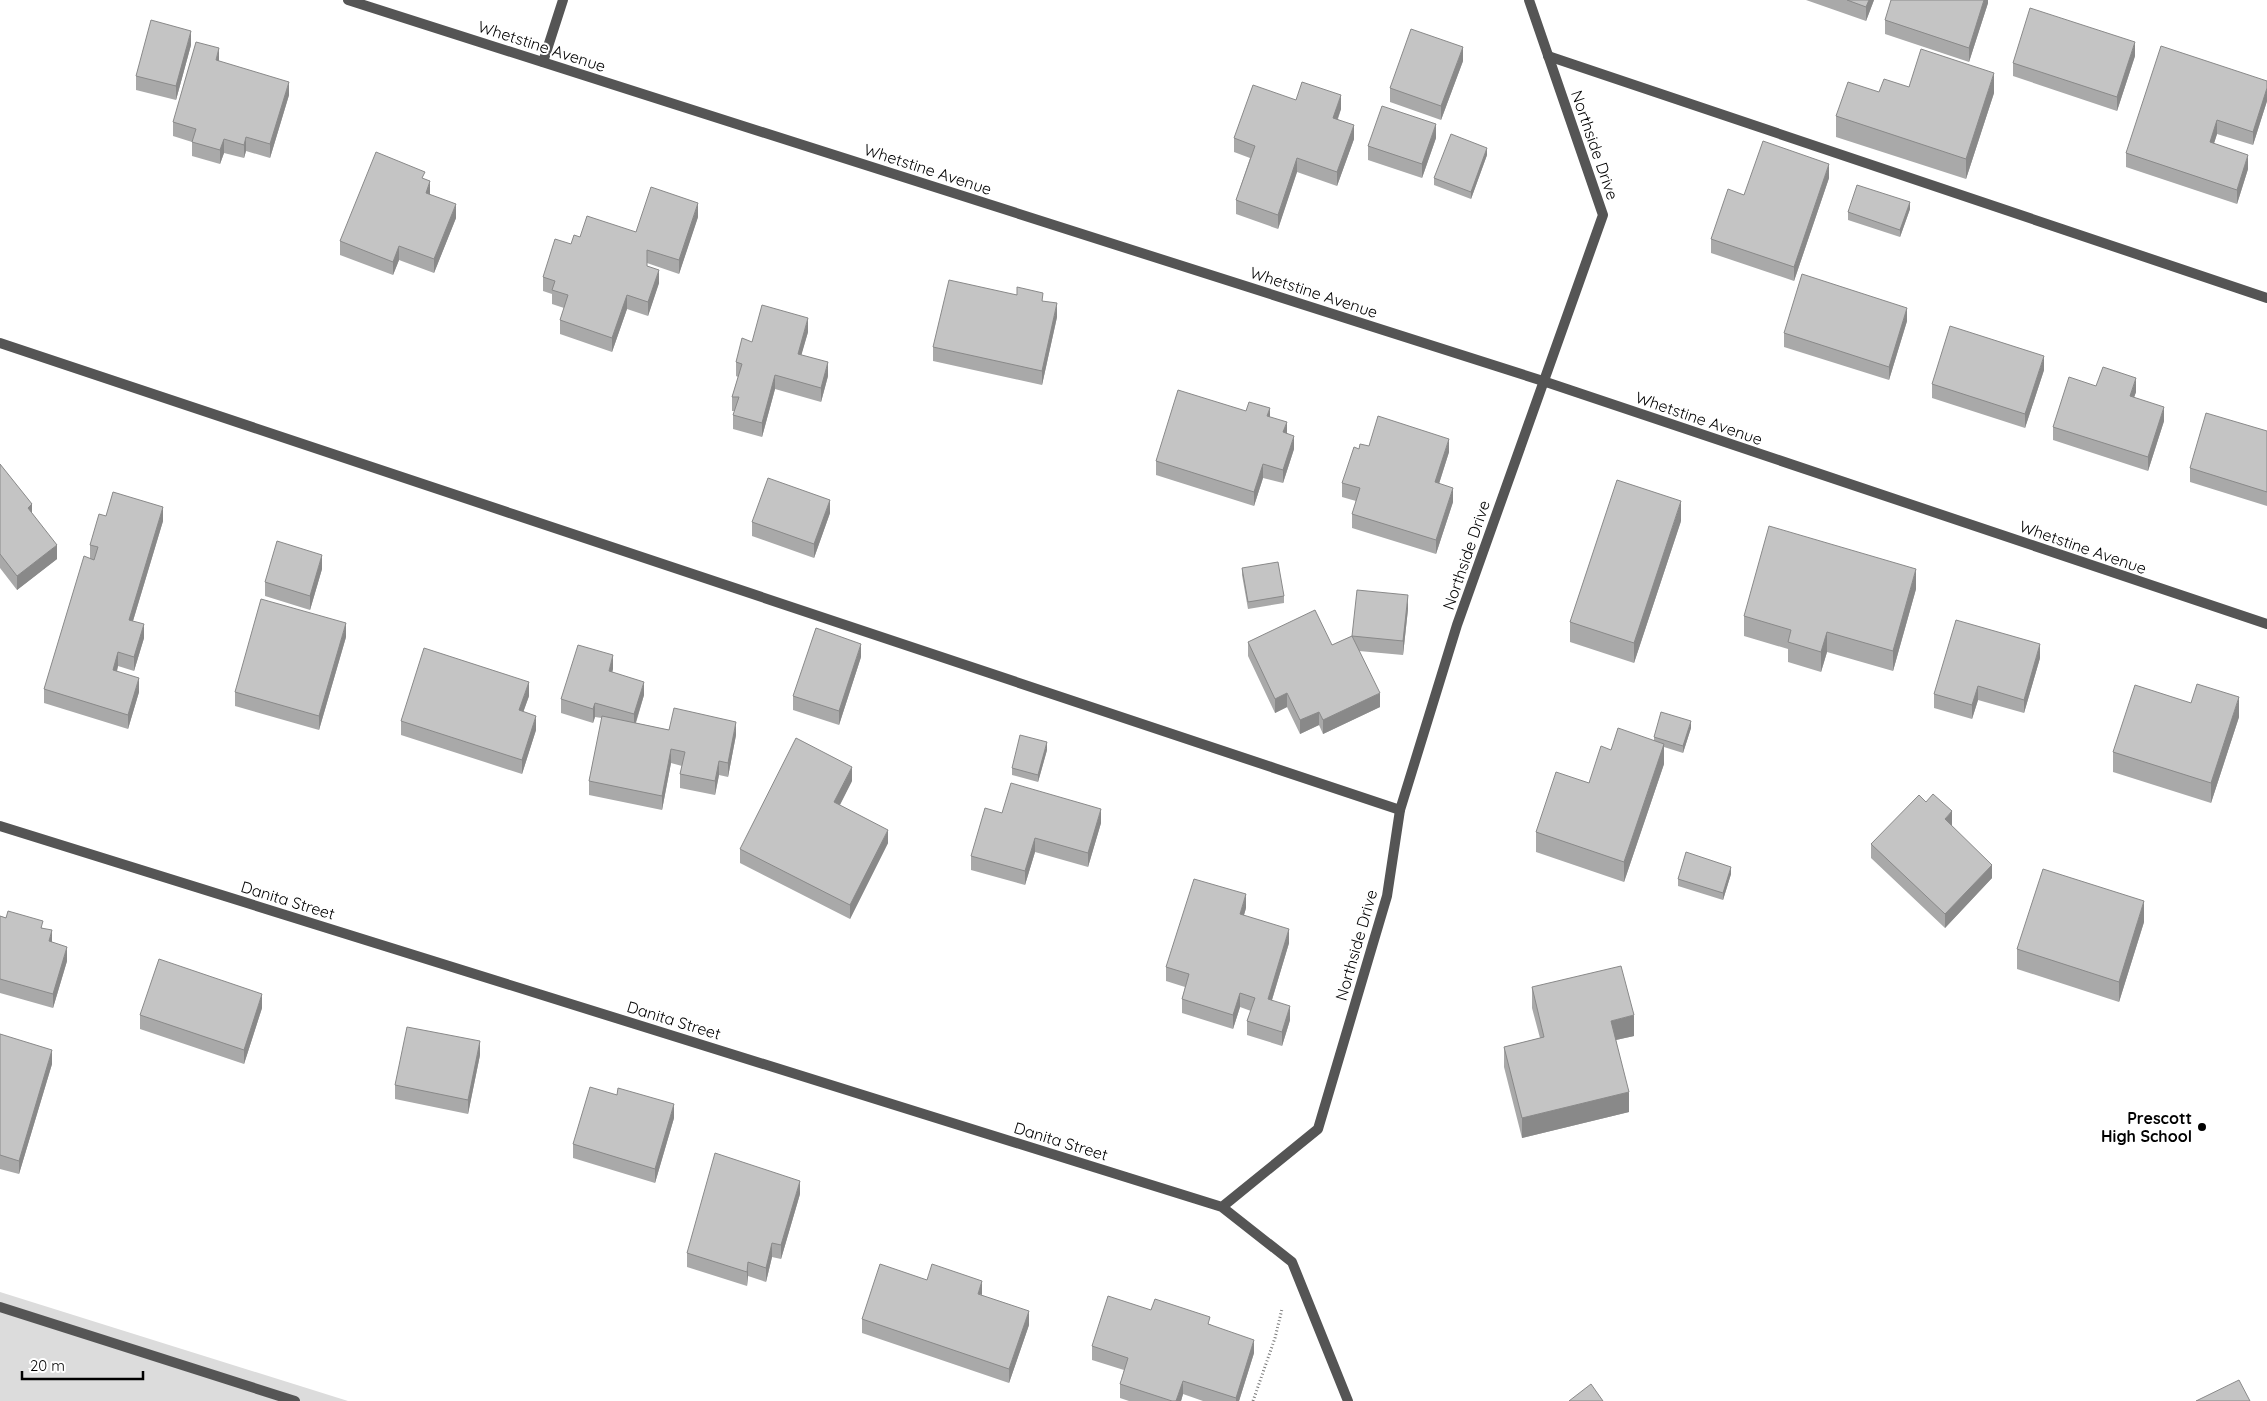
<svg xmlns="http://www.w3.org/2000/svg" width="2267" height="1401" viewBox="0 0 2267 1401" font-family="Quicksand,sans-serif">
	<style>
		.green { fill: #dcdcdc }
		.lines { fill: none; stroke-linecap: round; stroke-linejoin: round }
		.path { stroke: #777; stroke-width: 3; stroke-dasharray: 1 2.5; stroke-linecap: butt }
		.lane { stroke: #555; stroke-width: 10 }
		.street { stroke: #555; stroke-width: 10 }
		.wall { fill: #a9a9a9 }
		.shaded-wall { fill: #898989 }
		.building { fill: #c4c4c4; stroke: #898989 }
		.poi-dot { fill: #000; stroke: #fff; stroke-width: 2 }
		.labels { text-anchor: middle; stroke-width: 4; stroke-linejoin: round; paint-order: stroke }
		.street-label { font-size: 16px; fill: #000; stroke: #fff }
		.poi-label { font-size: 16px; font-weight: bold; fill: #000; stroke: #fff; text-anchor: end }
	</style>
	<rect width="100%" height="100%" fill="#fff"/>
	<path class="green" d="M 0,1292 L 348,1401 L 0,1401 Z"/>
	<g class="lines">
		<path class="path" d="M 1253,1401 L 1275,1338 L 1282,1309"/>
		<path class="lane" d="M 1548,56 L 2267,298
			M 543,62 L 563,0
			M 0,343 L 1400,810
			M 0,1307 L 295,1401"/>
		<path class="street" d="M 348,0 L 1543,381 L 2267,624
			M 0,826 L 1222,1207 L 1318,1129 L 1387,896 L 1400,810 L 1457,625 L 1603,215 L 1529,0
			M 1222,1207 L 1292,1262 L 1348,1401"/>
	</g>
	<path class="wall" d="M 1806,0 L 1874,0 L 1866,21 Z
		M 1988,0 L 1988,3 L 1969,62 L 1885,34 L 1885,20 Z
		M 191,45 L 176,100 L 136,90 L 136,76 Z
		M 2135,56 L 2117,111 L 2013,76 L 2013,63 Z
		M 219,61 L 289,95 L 270,158 L 246,151 L 244,158 L 224,153 L 220,164 L 192,156 L 192,142 L 173,136 L 173,122 Z
		M 1463,61 L 1441,120 L 1390,102 L 1390,88 Z
		M 2267,81 L 2267,101 L 2253,145 L 2217,134 L 2214,143 L 2248,169 L 2237,204 L 2126,167 L 2126,153 Z
		M 1909,87 L 1994,93 L 1966,179 L 1836,137 L 1836,116 L 1879,92 Z
		M 1296,100 L 1341,109 L 1338,119 L 1354,139 L 1337,186 L 1297,172 L 1278,229 L 1236,214 L 1236,200 L 1250,158 L 1234,152 L 1234,138 Z
		M 1436,138 L 1422,178 L 1368,160 L 1368,146 Z
		M 1487,155 L 1471,199 L 1434,185 L 1434,178 Z
		M 1829,178 L 1794,281 L 1711,253 L 1711,239 L 1744,195 Z
		M 425,179 L 430,194 L 456,218 L 434,273 L 399,260 L 393,275 L 340,255 L 340,241 Z
		M 1910,209 L 1900,237 L 1848,220 L 1848,212 Z
		M 698,217 L 679,274 L 647,263 L 647,266 L 659,283 L 648,316 L 627,309 L 612,352 L 560,334 L 560,320 L 564,308 L 552,304 L 552,294 L 543,291 L 543,277 L 571,244 L 636,232 Z
		M 1057,317 L 1042,385 L 933,361 L 933,347 Z
		M 1907,321 L 1889,380 L 1784,347 L 1784,333 Z
		M 808,332 L 801,355 L 828,376 L 821,402 L 775,389 L 762,437 L 733,429 L 733,415 L 735,411 L 732,411 L 732,397 L 738,377 L 736,376 L 736,362 L 752,342 Z
		M 2044,370 L 2025,428 L 1932,398 L 1932,384 Z
		M 2096,386 L 2136,392 L 2134,397 L 2164,421 L 2148,471 L 2053,440 L 2053,427 Z
		M 1246,411 L 1270,417 L 1287,433 L 1294,449 L 1283,483 L 1263,478 L 1254,506 L 1156,475 L 1156,461 Z
		M 2267,431 L 2267,506 L 2190,482 L 2190,468 Z
		M 1369,446 L 1449,452 L 1439,484 L 1453,502 L 1436,554 L 1352,528 L 1352,514 L 1356,501 L 1342,497 L 1342,483 L 1359,449 Z
		M 0,464 L 32,513 L 57,559 L 17,590 L 0,568 Z
		M 830,513 L 814,558 L 752,536 L 752,522 Z
		M 106,516 L 163,521 L 133,621 L 144,638 L 134,671 L 118,666 L 117,672 L 139,692 L 128,729 L 44,703 L 44,689 L 90,558 L 90,545 Z
		M 1681,521 L 1634,663 L 1570,642 L 1570,622 Z
		M 1242,568 L 1284,596 L 1284,603 L 1248,609 L 1242,575 Z
		M 322,569 L 310,610 L 265,596 L 265,582 Z
		M 1916,589 L 1893,671 L 1827,652 L 1821,672 L 1788,662 L 1788,649 L 1744,636 L 1744,616 Z
		M 1408,609 L 1403,655 L 1359,651 L 1380,707 L 1323,734 L 1319,725 L 1300,734 L 1287,707 L 1275,713 L 1248,656 L 1248,642 L 1332,645 L 1352,636 Z
		M 346,637 L 319,730 L 235,706 L 235,692 Z
		M 861,657 L 839,725 L 793,710 L 793,696 Z
		M 2040,658 L 2024,713 L 1978,700 L 1972,719 L 1934,708 L 1934,694 Z
		M 613,669 L 612,672 L 644,695 L 636,723 L 669,730 L 736,735 L 728,777 L 719,775 L 715,795 L 680,788 L 680,774 L 682,766 L 671,763 L 662,810 L 589,795 L 589,781 L 602,718 L 595,717 L 593,723 L 561,713 L 561,699 Z
		M 529,696 L 523,712 L 536,730 L 522,774 L 401,735 L 401,721 Z
		M 2191,703 L 2239,717 L 2211,803 L 2113,772 L 2113,752 Z
		M 1691,728 L 1683,753 L 1664,747 L 1664,764 L 1624,882 L 1536,852 L 1536,832 L 1589,783 L 1611,750 L 1654,740 L 1654,737 Z
		M 1047,750 L 1038,782 L 1012,775 L 1012,768 Z
		M 852,781 L 840,805 L 888,843 L 850,919 L 740,863 L 740,849 Z
		M 1002,813 L 1101,823 L 1088,867 L 1035,852 L 1025,885 L 971,870 L 971,856 Z
		M 1951,825 L 1992,878 L 1945,928 L 1871,858 L 1871,844 Z
		M 1731,874 L 1723,900 L 1678,886 L 1678,879 Z
		M 1246,908 L 1244,915 L 1289,943 L 1272,1000 L 1290,1020 L 1282,1046 L 1247,1035 L 1247,1021 L 1251,1011 L 1240,1007 L 1233,1029 L 1182,1013 L 1182,999 L 1185,987 L 1166,981 L 1166,967 Z
		M 0,916 L 43,928 L 52,942 L 67,961 L 53,1008 L 0,993 Z
		M 2144,922 L 2119,1002 L 2017,969 L 2017,949 Z
		M 1532,987 L 1634,1036 L 1616,1040 L 1629,1112 L 1522,1138 L 1504,1067 L 1504,1047 L 1540,1038 L 1532,1008 Z
		M 262,1008 L 244,1064 L 140,1029 L 140,1015 Z
		M 0,1034 L 52,1064 L 19,1174 L 0,1169 Z
		M 480,1055 L 468,1114 L 395,1099 L 395,1085 Z
		M 674,1118 L 655,1183 L 573,1158 L 573,1144 Z
		M 800,1194 L 781,1259 L 772,1257 L 766,1282 L 748,1276 L 747,1286 L 687,1267 L 687,1253 Z
		M 927,1280 L 982,1295 L 1029,1325 L 1009,1383 L 862,1333 L 862,1319 Z
		M 1151,1310 L 1210,1324 L 1254,1353 L 1239,1401 L 1203,1401 L 1183,1394 L 1181,1401 L 1129,1401 L 1120,1398 L 1120,1384 L 1124,1370 L 1092,1360 L 1092,1346 Z"/>
	<path class="shaded-wall" d="M 1869,0 L 1874,0 L 1866,21 L 1866,7 Z
		M 1984,0 L 1988,0 L 1988,3 L 1969,62 L 1969,48 Z
		M 191,31 L 191,45 L 176,100 L 176,86 Z
		M 2135,42 L 2135,56 L 2117,111 L 2117,97 Z
		M 1463,47 L 1463,61 L 1441,120 L 1441,106 Z
		M 219,48 L 219,62 L 216,60 Z
		M 1994,73 L 1994,93 L 1966,179 L 1966,159 Z
		M 289,82 L 289,95 L 270,158 L 270,144 Z
		M 2267,88 L 2267,101 L 2253,145 L 2253,132 Z
		M 1341,95 L 1341,109 L 1333,131 L 1333,118 Z
		M 2217,120 L 2217,134 L 2210,156 L 2210,142 Z
		M 1436,124 L 1436,138 L 1422,178 L 1422,164 Z
		M 1354,125 L 1354,139 L 1337,186 L 1337,172 Z
		M 246,137 L 246,151 L 244,158 L 244,145 Z
		M 224,139 L 224,153 L 220,164 L 220,150 Z
		M 1487,148 L 1487,155 L 1471,199 L 1471,192 Z
		M 2248,155 L 2248,169 L 2237,204 L 2237,190 Z
		M 1297,158 L 1297,172 L 1278,229 L 1278,215 Z
		M 1829,164 L 1829,178 L 1794,281 L 1794,267 Z
		M 430,181 L 430,195 L 426,193 Z
		M 1910,202 L 1910,209 L 1900,237 L 1900,230 Z
		M 698,203 L 698,217 L 679,274 L 679,260 Z
		M 456,204 L 456,218 L 434,273 L 434,259 Z
		M 399,246 L 399,260 L 393,275 L 393,262 Z
		M 659,270 L 659,283 L 648,316 L 648,302 Z
		M 627,295 L 627,309 L 612,352 L 612,338 Z
		M 1057,303 L 1057,317 L 1042,385 L 1042,371 Z
		M 1907,308 L 1907,321 L 1889,380 L 1889,367 Z
		M 808,318 L 808,332 L 798,367 L 798,354 Z
		M 2044,356 L 2044,370 L 2025,428 L 2025,414 Z
		M 828,362 L 828,376 L 821,402 L 821,388 Z
		M 775,375 L 775,389 L 762,437 L 762,423 Z
		M 2136,378 L 2136,392 L 2130,409 L 2130,396 Z
		M 2164,407 L 2164,421 L 2148,471 L 2148,457 Z
		M 1270,408 L 1270,422 L 1267,416 Z
		M 1287,422 L 1287,436 L 1283,432 Z
		M 1294,436 L 1294,449 L 1283,483 L 1283,470 Z
		M 1449,439 L 1449,452 L 1435,496 L 1435,482 Z
		M 1263,464 L 1263,478 L 1254,506 L 1254,492 Z
		M 1453,488 L 1453,502 L 1436,554 L 1436,540 Z
		M 830,500 L 830,513 L 814,558 L 814,544 Z
		M 1681,501 L 1681,521 L 1634,663 L 1634,643 Z
		M 32,504 L 32,518 L 28,508 Z
		M 163,507 L 163,521 L 129,634 L 129,620 Z
		M 57,545 L 57,559 L 17,590 L 17,576 Z
		M 322,555 L 322,569 L 310,610 L 310,596 Z
		M 1916,569 L 1916,589 L 1893,671 L 1893,651 Z
		M 1408,595 L 1408,609 L 1403,655 L 1403,641 Z
		M 346,623 L 346,637 L 319,730 L 319,716 Z
		M 144,624 L 144,638 L 134,671 L 134,657 Z
		M 1827,632 L 1827,652 L 1821,672 L 1821,652 Z
		M 861,644 L 861,657 L 839,725 L 839,711 Z
		M 2040,644 L 2040,658 L 2024,713 L 2024,700 Z
		M 118,652 L 118,666 L 113,684 L 113,670 Z
		M 613,655 L 613,669 L 609,685 L 609,671 Z
		M 139,678 L 139,692 L 128,729 L 128,715 Z
		M 529,682 L 529,696 L 519,724 L 519,710 Z
		M 644,682 L 644,695 L 634,728 L 634,714 Z
		M 1978,686 L 1978,700 L 1972,719 L 1972,705 Z
		M 1287,693 L 1287,707 L 1275,713 L 1275,699 Z
		M 1380,693 L 1380,707 L 1323,734 L 1323,720 Z
		M 2239,697 L 2239,717 L 2211,803 L 2211,783 Z
		M 595,703 L 595,717 L 593,723 L 593,709 Z
		M 1319,712 L 1319,725 L 1300,734 L 1300,720 Z
		M 536,716 L 536,730 L 522,774 L 522,760 Z
		M 1691,721 L 1691,728 L 1683,753 L 1683,746 Z
		M 736,722 L 736,735 L 728,777 L 728,763 Z
		M 1047,742 L 1047,750 L 1038,782 L 1038,775 Z
		M 1664,744 L 1664,764 L 1624,882 L 1624,862 Z
		M 671,749 L 671,763 L 662,810 L 662,796 Z
		M 719,761 L 719,775 L 715,795 L 715,781 Z
		M 852,767 L 852,781 L 834,816 L 834,802 Z
		M 1101,809 L 1101,823 L 1088,867 L 1088,853 Z
		M 1952,811 L 1952,825 L 1945,833 L 1945,819 Z
		M 888,830 L 888,843 L 850,919 L 850,905 Z
		M 1035,838 L 1035,852 L 1025,885 L 1025,871 Z
		M 1992,865 L 1992,878 L 1945,928 L 1945,914 Z
		M 1731,867 L 1731,874 L 1723,900 L 1723,893 Z
		M 1246,894 L 1246,908 L 1240,928 L 1240,914 Z
		M 2144,901 L 2144,922 L 2119,1002 L 2119,982 Z
		M 1289,929 L 1289,943 L 1268,1013 L 1268,999 Z
		M 52,930 L 52,944 L 49,941 Z
		M 67,947 L 67,961 L 53,1008 L 53,994 Z
		M 1240,993 L 1240,1007 L 1233,1029 L 1233,1015 Z
		M 262,994 L 262,1008 L 244,1064 L 244,1050 Z
		M 1290,1006 L 1290,1020 L 1282,1046 L 1282,1032 Z
		M 1634,1015 L 1634,1036 L 1611,1041 L 1611,1021 Z
		M 480,1041 L 480,1055 L 468,1114 L 468,1100 Z
		M 52,1050 L 52,1064 L 19,1174 L 19,1161 Z
		M 1629,1092 L 1629,1112 L 1522,1138 L 1522,1118 Z
		M 674,1104 L 674,1118 L 655,1183 L 655,1169 Z
		M 800,1181 L 800,1194 L 781,1259 L 781,1245 Z
		M 772,1243 L 772,1257 L 766,1282 L 766,1268 Z
		M 748,1262 L 748,1276 L 747,1286 L 747,1272 Z
		M 982,1281 L 982,1295 L 978,1294 Z
		M 1029,1311 L 1029,1325 L 1009,1383 L 1009,1369 Z
		M 1254,1340 L 1254,1353 L 1239,1401 L 1236,1401 L 1236,1398 Z
		M 1183,1381 L 1183,1394 L 1181,1401 L 1176,1401 Z"/>
	<path class="building" d="M 1847,0 L 1869,0 L 1866,7 Z
		M 1891,0 L 1984,0 L 1969,48 L 1885,20 Z
		M 2030,8 L 2135,42 L 2117,97 L 2013,63 Z
		M 151,20 L 191,31 L 176,86 L 136,76 Z
		M 1411,29 L 1463,47 L 1441,106 L 1390,88 Z
		M 196,42 L 219,48 L 216,60 L 289,82 L 270,144 L 246,137 L 244,145 L 224,139 L 220,150 L 192,142 L 196,129 L 173,122 Z
		M 2161,46 L 2267,81 L 2267,88 L 2253,132 L 2217,120 L 2210,142 L 2248,155 L 2237,190 L 2126,153 Z
		M 1921,49 L 1994,73 L 1966,159 L 1836,116 L 1848,82 L 1879,92 L 1884,79 L 1909,87 Z
		M 1302,82 L 1341,95 L 1333,118 L 1354,125 L 1337,172 L 1297,158 L 1278,215 L 1236,200 L 1255,146 L 1234,138 L 1253,85 L 1296,100 Z
		M 1382,106 L 1436,124 L 1422,164 L 1368,146 Z
		M 1451,134 L 1487,148 L 1471,192 L 1434,178 Z
		M 1763,141 L 1829,164 L 1794,267 L 1711,239 L 1728,189 L 1744,195 Z
		M 376,152 L 425,172 L 422,178 L 430,181 L 426,193 L 456,204 L 434,259 L 399,246 L 393,262 L 340,241 Z
		M 1857,185 L 1910,202 L 1900,230 L 1848,212 Z
		M 651,187 L 698,203 L 679,260 L 647,250 L 647,266 L 659,270 L 648,302 L 627,295 L 612,338 L 560,320 L 568,295 L 552,290 L 555,281 L 543,277 L 555,239 L 571,244 L 574,235 L 580,237 L 587,216 L 636,232 Z
		M 1802,274 L 1907,308 L 1889,367 L 1784,333 Z
		M 949,280 L 1017,295 L 1017,287 L 1043,293 L 1042,301 L 1057,303 L 1042,371 L 933,347 Z
		M 762,305 L 808,318 L 798,354 L 828,362 L 821,388 L 775,375 L 762,423 L 733,415 L 739,397 L 732,397 L 742,364 L 736,362 L 742,338 L 752,342 Z
		M 1950,326 L 2044,356 L 2025,414 L 1932,384 Z
		M 2103,367 L 2136,378 L 2130,396 L 2164,407 L 2148,457 L 2053,427 L 2069,377 L 2096,386 Z
		M 1178,390 L 1246,411 L 1249,402 L 1270,408 L 1267,416 L 1287,422 L 1283,432 L 1294,436 L 1283,470 L 1263,464 L 1254,492 L 1156,461 Z
		M 2206,413 L 2267,431 L 2267,492 L 2190,468 Z
		M 1378,416 L 1449,439 L 1435,482 L 1453,488 L 1436,540 L 1352,514 L 1360,488 L 1342,483 L 1354,447 L 1359,449 L 1360,444 L 1369,446 Z
		M 0,464 L 32,504 L 28,508 L 57,545 L 17,576 L 0,554 Z
		M 768,478 L 830,500 L 814,544 L 752,522 Z
		M 1617,480 L 1681,501 L 1634,643 L 1570,622 Z
		M 113,492 L 163,507 L 129,620 L 144,624 L 134,657 L 118,652 L 113,670 L 139,678 L 128,715 L 44,689 L 84,556 L 94,560 L 98,547 L 90,545 L 99,514 L 106,516 Z
		M 1769,526 L 1916,569 L 1893,651 L 1827,632 L 1821,652 L 1788,642 L 1791,630 L 1744,616 Z
		M 277,541 L 322,555 L 310,596 L 265,582 Z
		M 1278,562 L 1284,596 L 1248,602 L 1242,568 Z
		M 1357,590 L 1408,595 L 1403,641 L 1352,636 Z
		M 261,599 L 346,623 L 319,716 L 235,692 Z
		M 1315,610 L 1332,645 L 1352,636 L 1380,693 L 1323,720 L 1319,712 L 1300,720 L 1287,693 L 1275,699 L 1248,642 Z
		M 1956,620 L 2040,644 L 2024,700 L 1978,686 L 1972,705 L 1934,694 Z
		M 816,628 L 861,644 L 839,711 L 793,696 Z
		M 578,645 L 613,655 L 609,671 L 644,682 L 634,714 L 595,703 L 593,709 L 561,699 Z
		M 424,648 L 529,682 L 519,710 L 536,716 L 522,760 L 401,721 Z
		M 2197,684 L 2239,697 L 2211,783 L 2113,752 L 2135,685 L 2191,703 Z
		M 674,708 L 736,722 L 728,763 L 719,761 L 715,781 L 680,774 L 685,752 L 671,749 L 662,796 L 589,781 L 602,716 L 669,730 Z
		M 1661,712 L 1691,721 L 1683,746 L 1654,737 Z
		M 1618,728 L 1664,744 L 1624,862 L 1536,832 L 1556,772 L 1589,783 L 1601,746 L 1611,750 Z
		M 1020,735 L 1047,742 L 1038,775 L 1012,768 Z
		M 796,738 L 852,767 L 834,802 L 888,830 L 850,905 L 740,849 Z
		M 1011,783 L 1101,809 L 1088,853 L 1035,838 L 1025,871 L 971,856 L 985,808 L 1002,813 Z
		M 1933,794 L 1952,811 L 1945,819 L 1992,865 L 1945,914 L 1871,844 L 1919,795 L 1926,802 Z
		M 1686,852 L 1731,867 L 1723,893 L 1678,879 Z
		M 2043,869 L 2144,901 L 2119,982 L 2017,949 Z
		M 1194,879 L 1246,894 L 1240,914 L 1289,929 L 1268,999 L 1290,1006 L 1282,1032 L 1247,1021 L 1255,998 L 1240,993 L 1233,1015 L 1182,999 L 1189,974 L 1166,967 Z
		M 8,911 L 43,921 L 41,928 L 52,930 L 49,941 L 67,947 L 53,994 L 0,979 L 0,916 L 6,918 Z
		M 159,959 L 262,994 L 244,1050 L 140,1015 Z
		M 1621,966 L 1634,1015 L 1611,1021 L 1629,1092 L 1522,1118 L 1504,1047 L 1544,1037 L 1532,987 Z
		M 407,1027 L 480,1041 L 468,1100 L 395,1085 Z
		M 0,1034 L 52,1050 L 19,1161 L 0,1155 Z
		M 590,1087 L 617,1095 L 618,1088 L 674,1104 L 655,1169 L 573,1144 Z
		M 715,1153 L 800,1181 L 781,1245 L 772,1243 L 766,1268 L 748,1262 L 747,1272 L 687,1253 Z
		M 880,1264 L 927,1280 L 932,1264 L 982,1281 L 978,1294 L 1029,1311 L 1009,1369 L 862,1319 Z
		M 1108,1296 L 1151,1310 L 1155,1299 L 1210,1317 L 1208,1324 L 1254,1340 L 1236,1398 L 1183,1381 L 1176,1401 L 1172,1401 L 1120,1384 L 1128,1358 L 1092,1346 Z
		M 2239,1380 L 2250,1401 L 2196,1401 Z
		M 1591,1384 L 1603,1401 L 1569,1401 Z"/>
	<circle class="poi-dot" cx="2202" cy="1127" r="5"/>
	<g class="labels">
		<g class="street-label">
			<text transform="translate(542 46) rotate(18)" y="6">Whetstine Avenue</text>
			<text transform="translate(1595 145) rotate(71)" y="6">Northside Drive</text>
			<text transform="translate(928 169) rotate(18)" y="6">Whetstine Avenue</text>
			<text transform="translate(1314 292) rotate(18)" y="6">Whetstine Avenue</text>
			<text transform="translate(1699 418) rotate(19)" y="6">Whetstine Avenue</text>
			<text transform="translate(2083 547) rotate(19)" y="6">Whetstine Avenue</text>
			<text transform="translate(1466 555) rotate(-71)" y="6">Northside Drive</text>
			<text transform="translate(288 900) rotate(17)" y="6">Danita Street</text>
			<text transform="translate(1356 945) rotate(-74)" y="6">Northside Drive</text>
			<text transform="translate(674 1020) rotate(17)" y="6">Danita Street</text>
			<text transform="translate(1061 1141) rotate(17)" y="6">Danita Street</text>
		</g>
		<g class="poi-label">
			<text x="2192" y="1124">Prescott<tspan x="2192" dy="18">High School</tspan></text>
		</g>
	</g>
	<path d="M22 1371v8h121v-8" fill="none" stroke="#000000" stroke-width="2.5"/>
	<text x="30" y="1371" font-size="15" fill="#000000" stroke="#ffffff" stroke-width="4" paint-order="stroke">20 m</text>
</svg>
